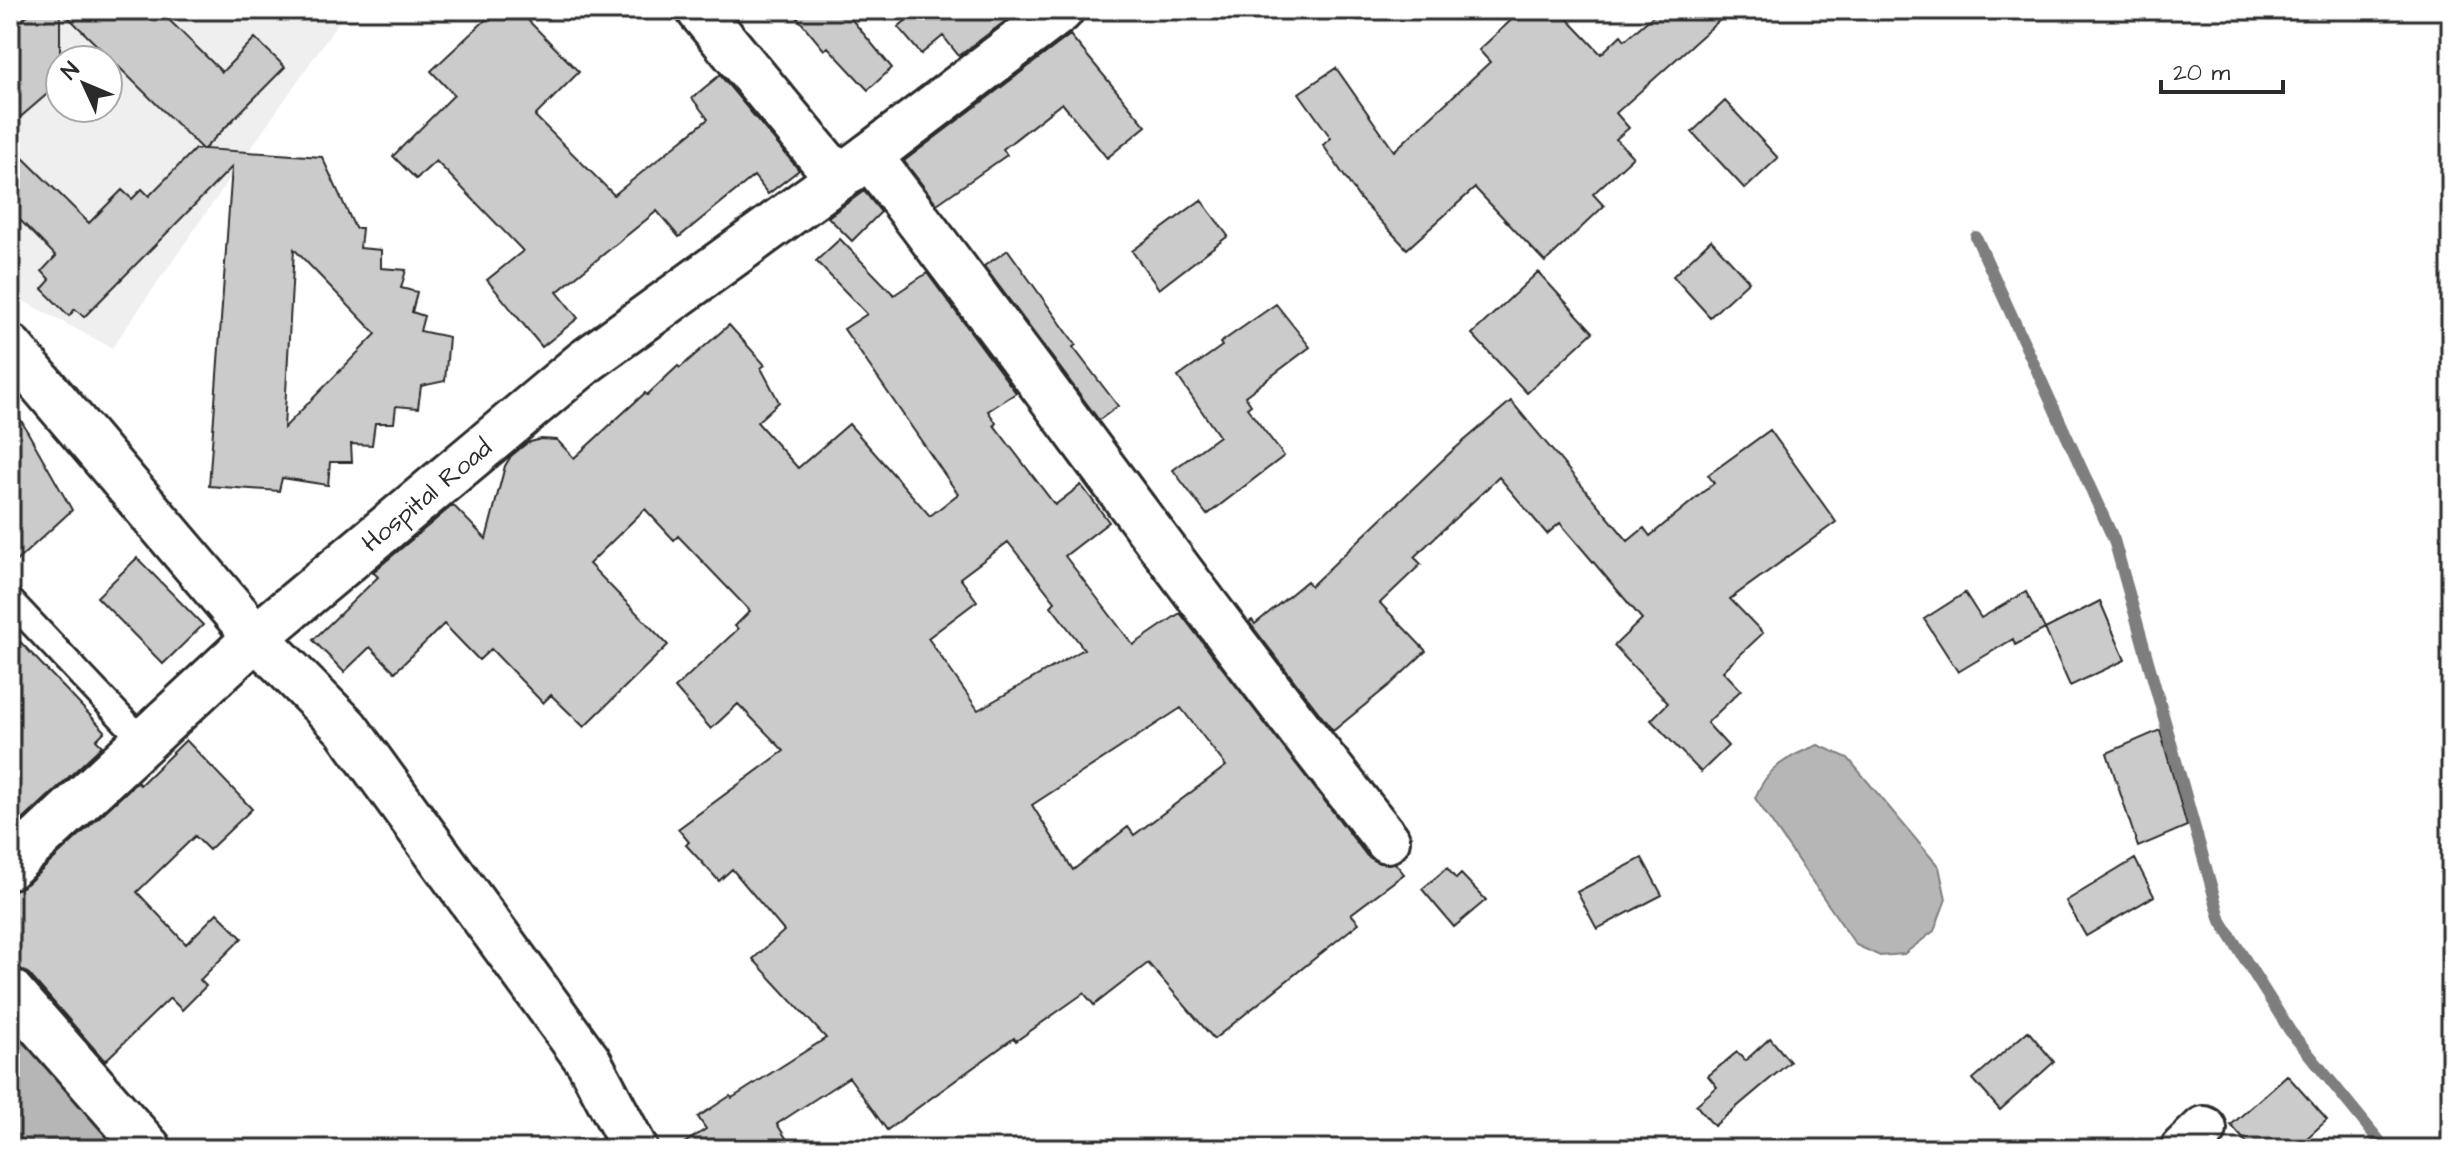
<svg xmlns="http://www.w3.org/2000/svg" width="2461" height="1159" viewBox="0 0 2461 1159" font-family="'Architects Daughter',sans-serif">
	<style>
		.built { fill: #efefef; fill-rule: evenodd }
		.water { fill: #b6b6b6; stroke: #7e7e7e; stroke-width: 2 }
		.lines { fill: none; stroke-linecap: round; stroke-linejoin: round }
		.stream { stroke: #7e7e7e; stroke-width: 12 }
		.building { fill: #cbcbcb; stroke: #2b2b2b; stroke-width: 2; fill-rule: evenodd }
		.service-casing { stroke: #2b2b2b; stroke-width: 30 }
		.minor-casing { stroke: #2b2b2b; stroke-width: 50 }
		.tertiary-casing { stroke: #2b2b2b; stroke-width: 50 }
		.service { stroke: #fff; stroke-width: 24 }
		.minor { stroke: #fff; stroke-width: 44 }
		.tertiary { stroke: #fff; stroke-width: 44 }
		.labels { text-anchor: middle; stroke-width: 7; stroke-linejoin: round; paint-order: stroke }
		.street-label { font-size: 26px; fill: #2b2b2b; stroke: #fff }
	</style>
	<rect width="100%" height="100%" fill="#fff"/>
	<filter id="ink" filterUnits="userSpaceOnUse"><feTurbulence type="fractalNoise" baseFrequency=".0125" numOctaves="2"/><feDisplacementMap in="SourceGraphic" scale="16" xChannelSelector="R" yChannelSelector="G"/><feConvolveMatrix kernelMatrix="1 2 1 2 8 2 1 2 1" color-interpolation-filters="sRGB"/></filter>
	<g filter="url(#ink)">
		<path class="built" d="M 10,10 L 347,10 L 112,348 L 10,294 ZM 60,60 L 108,60 L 108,108 L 60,108 Z"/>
		<path class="water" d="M 1818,745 L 1848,758 L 1939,867 L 1946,899 L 1934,931 L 1904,954 L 1880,956 L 1856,945 L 1755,798 C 1767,767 1789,756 1818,745 Z
			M 10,1034 L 52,1066 L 124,1149 L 10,1149 Z"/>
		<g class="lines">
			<path class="stream" d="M 1976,237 L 2114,540 L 2221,921 L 2290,1031 L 2386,1149"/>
		</g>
		<path class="building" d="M 33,10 L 60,10 L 60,83 L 10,126 L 10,31 Z
			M 61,10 L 159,10 L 222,72 L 255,38 L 285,67 L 204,149 L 322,157 L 355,228 L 362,228 L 360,248 L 381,250 L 381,268 L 406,270 L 401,288 L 417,292 L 412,312 L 424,316 L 420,331 L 449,337 L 445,381 L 421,386 L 418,408 L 396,406 L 394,423 L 375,423 L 372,445 L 351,444 L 352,462 L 330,462 L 328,485 L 282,478 L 279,491 L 209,486 L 232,167 L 84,317 L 75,309 L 69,316 L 42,289 L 50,280 L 42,271 L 56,256 L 10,210 L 10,145 L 89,223 L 122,190 L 132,199 L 142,189 L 149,196 L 195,149 L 202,149 ZM 294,249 L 376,334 L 284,428 Z
			M 496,10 L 518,10 L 579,72 L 535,116 L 614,195 L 708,119 L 692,98 L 720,75 L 799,170 L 768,194 L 754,176 L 679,237 L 657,211 L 557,292 L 578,318 L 542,347 L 487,280 L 523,251 L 436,161 L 416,179 L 393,156 L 454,95 L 431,71 Z
			M 791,10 L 844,10 L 892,68 L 868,90 L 828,47 L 824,50 Z
			M 919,10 L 1020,10 L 959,56 L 943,36 L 921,54 L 898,27 Z
			M 1522,10 L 1559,10 L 1601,54 L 1621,35 L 1625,40 L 1660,10 L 1731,10 L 1616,113 L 1629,128 L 1616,139 L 1633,157 L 1593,194 L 1604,206 L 1545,262 L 1475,188 L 1407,249 L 1360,199 L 1323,145 L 1331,138 L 1299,93 L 1336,68 L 1394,151 L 1490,62 L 1479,50 Z
			M 1070,35 L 1146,126 L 1107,158 L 1062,103 L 1003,149 L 1007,155 L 937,204 L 904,161 Z
			M 1725,101 L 1778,158 L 1745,189 L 1692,132 Z
			M 864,191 L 881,212 L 852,241 L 828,217 Z
			M 1201,200 L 1228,236 L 1159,289 L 1132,251 Z
			M 840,239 L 894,295 L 927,273 L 1016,393 L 988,411 L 996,423 L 994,425 L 1055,505 L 1081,485 L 1109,522 L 1065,556 L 1133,645 L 1180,613 L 1367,856 L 1379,863 L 1395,863 L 1404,874 L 1351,914 L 1359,923 L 1214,1039 L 1148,963 L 1094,1005 L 1084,993 L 1016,1041 L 1014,1038 L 887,1130 L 849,1077 L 777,1124 L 793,1149 L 675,1149 L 706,1129 L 698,1117 L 730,1096 L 732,1098 L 826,1038 L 753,959 L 784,931 L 732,869 L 719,881 L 686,845 L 689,842 L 678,829 L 784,751 L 738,704 L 711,729 L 675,688 L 738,629 L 735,626 L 750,611 L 678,536 L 674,540 L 645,509 L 589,564 L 668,645 L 584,727 L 551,695 L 543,703 L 491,649 L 479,660 L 444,624 L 395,672 L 370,647 L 344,672 L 313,640 L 378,577 L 373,572 L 453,505 L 486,539 L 505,466 L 511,456 L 527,443 L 541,439 L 557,440 L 574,458 L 645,393 L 647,395 L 678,366 L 680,368 L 729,325 L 765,365 L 761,368 L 779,402 L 757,422 L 798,468 L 849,424 L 930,516 L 958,494 L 844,329 L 867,314 L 816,261 ZM 1008,542 L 1055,602 L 1051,606 L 1084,649 L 978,710 L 928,638 L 977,601 L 960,578 ZM 1181,708 L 1226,766 L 1134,835 L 1128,827 L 1073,870 L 1032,805 Z
			M 1711,240 L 1749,281 L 1710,317 L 1673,276 Z
			M 1008,250 L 1076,345 L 1073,347 L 1118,406 L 1099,420 L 984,266 Z
			M 1538,272 L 1593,332 L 1527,393 L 1472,334 Z
			M 1276,304 L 1310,347 L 1245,396 L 1251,405 L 1247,408 L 1284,456 L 1207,515 L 1173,470 L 1219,436 L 1178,377 L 1222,346 L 1220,343 Z
			M 10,401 L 72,510 L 10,567 Z
			M 1511,401 L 1628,541 L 1644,528 L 1650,536 L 1714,483 L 1708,475 L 1770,430 L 1836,522 L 1730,599 L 1763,633 L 1723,671 L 1741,690 L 1707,723 L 1728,746 L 1701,772 L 1651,720 L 1668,703 L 1614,646 L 1642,619 L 1560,523 L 1547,534 L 1499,477 L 1414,557 L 1421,564 L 1380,603 L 1426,651 L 1392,683 L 1333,731 L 1249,622 L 1252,620 L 1255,624 L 1307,581 L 1311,586 L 1451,452 Z
			M 137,558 L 203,625 L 163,664 L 97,597 Z
			M 2026,592 L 2045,629 L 2015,645 L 2013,639 L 1958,672 L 1924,619 L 1965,593 L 1981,618 Z
			M 2100,601 L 2125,660 L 2070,686 L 2045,629 Z
			M 10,631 L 105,731 L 96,740 L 102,746 L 10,832 Z
			M 2160,730 L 2187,826 L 2138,847 L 2107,753 Z
			M 186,740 L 252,809 L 209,850 L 195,836 L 137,892 L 186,944 L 217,913 L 242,938 L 200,980 L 206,986 L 182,1010 L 170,998 L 105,1061 L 29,974 L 19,968 L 10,967 L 10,890 L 27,884 L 137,782 L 140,785 Z
			M 1642,858 L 1662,895 L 1597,929 L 1577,892 Z
			M 2135,859 L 2154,896 L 2086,936 L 2066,901 Z
			M 1447,868 L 1456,879 L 1461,874 L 1486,900 L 1454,927 L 1422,889 Z
			M 2028,1031 L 2054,1062 L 2000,1110 L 1973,1079 Z
			M 1770,1038 L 1790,1062 L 1714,1126 L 1696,1105 L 1717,1087 L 1708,1076 L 1737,1052 L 1745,1061 Z
			M 2287,1075 L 2327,1120 L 2295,1149 L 2252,1149 L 2231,1125 Z"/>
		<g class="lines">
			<defs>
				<path id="service" d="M 10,600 L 145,743"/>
				<path id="minor" d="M 699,10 L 838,178
					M 869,156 C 1044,382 1208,617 1387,840
					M 10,347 L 256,637 L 346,728 L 589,1062 L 635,1149
					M 10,991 L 149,1149
					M 2183,1149 L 2204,1129"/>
				<g id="tertiary">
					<path id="s1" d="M 10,866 L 256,637 L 586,361 L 869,156 L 1061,10"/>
				</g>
			</defs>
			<use href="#service" class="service-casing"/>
			<use href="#minor" class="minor-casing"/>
			<use href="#tertiary" class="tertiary-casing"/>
			<use href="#service" class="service"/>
			<use href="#minor" class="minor"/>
			<use href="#tertiary" class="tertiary"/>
		</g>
	</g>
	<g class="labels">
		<g class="street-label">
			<text dy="9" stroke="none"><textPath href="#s1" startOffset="558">Hospital Road</textPath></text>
		</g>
	</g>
	<rect width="2461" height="1159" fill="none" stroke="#fff" stroke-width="40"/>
	<rect x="20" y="20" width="2421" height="1119" fill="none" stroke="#2b2b2b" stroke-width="3" filter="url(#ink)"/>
	<g transform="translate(84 84) rotate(314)"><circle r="38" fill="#ffffff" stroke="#aaaaaa" stroke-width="2"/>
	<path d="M0-6L14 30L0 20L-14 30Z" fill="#2b2b2b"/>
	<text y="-12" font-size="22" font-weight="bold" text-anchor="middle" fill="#2b2b2b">N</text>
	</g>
	<path d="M2161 80v12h122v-12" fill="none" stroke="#2b2b2b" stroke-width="4"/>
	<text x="2173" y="80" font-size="24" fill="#2b2b2b" stroke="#ffffff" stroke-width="6" paint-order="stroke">20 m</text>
</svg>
